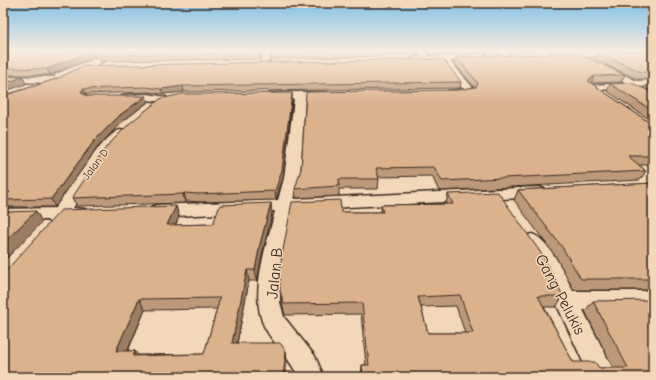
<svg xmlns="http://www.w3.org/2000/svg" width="656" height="380" viewBox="0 0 656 380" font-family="'Comic Neue',sans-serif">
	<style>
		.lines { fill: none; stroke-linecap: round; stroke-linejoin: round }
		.minor-casing { stroke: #3b2a1e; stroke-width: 3 }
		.tertiary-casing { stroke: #3b2a1e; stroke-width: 3 }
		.minor { fill: #f2d7b9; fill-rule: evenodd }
		.tertiary { fill: #f2d7b9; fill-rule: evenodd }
		.wall { fill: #bd9979; stroke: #3b2a1e; fill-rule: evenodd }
		.shaded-wall { fill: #9a7d63; stroke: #3b2a1e }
		.building { fill: #dcb28d; stroke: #3b2a1e; fill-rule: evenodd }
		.labels { text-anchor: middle; stroke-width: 3; stroke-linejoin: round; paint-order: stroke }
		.far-street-label { font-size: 11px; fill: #3b2a1e; stroke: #f2d7b9 }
		.near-street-label { font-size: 16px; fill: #3b2a1e; stroke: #f2d7b9 }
	</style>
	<rect width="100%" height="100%" fill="#f2d7b9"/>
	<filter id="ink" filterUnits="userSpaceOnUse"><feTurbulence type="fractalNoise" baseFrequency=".025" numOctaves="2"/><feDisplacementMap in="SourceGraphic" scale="8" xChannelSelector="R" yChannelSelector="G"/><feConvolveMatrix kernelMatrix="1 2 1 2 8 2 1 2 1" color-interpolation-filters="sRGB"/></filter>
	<g filter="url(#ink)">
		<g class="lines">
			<defs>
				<path id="minor" d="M 3,51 L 10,51 L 3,55 Z
					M 264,51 L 272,51 L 268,64 L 264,67 L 260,64 Z
					M 416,51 L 425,51 L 431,59 L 430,61 L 424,61 Z
					M 496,51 L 506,51 L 511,56 L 510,58 L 504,58 Z
					M 444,56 L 447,57 L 474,89 L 475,91 L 474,93 L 452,96 L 448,95 L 447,93 L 448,91 L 463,89 L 440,59 Z
					M 605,66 L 637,81 L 653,80 L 653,86 L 638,87 L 631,89 L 587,90 L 586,88 L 587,86 L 591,85 L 627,83 L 602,71 L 600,69 Z
					M 3,76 L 54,77 L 59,80 L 54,83 L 3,82 Z
					M 300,92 L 327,92 L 332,95 L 327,98 L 305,99 L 300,178 L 294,199 L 539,187 L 545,189 L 547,192 L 545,195 L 539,197 L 292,210 L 280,276 L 280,302 L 284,317 L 315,356 L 324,377 L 298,377 C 291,359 274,345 265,328 C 248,295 267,245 275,211 L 157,217 L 151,215 L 148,211 L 151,207 L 157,205 L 278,200 L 284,178 L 294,99 L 270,99 L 265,96 L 270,93 Z
					M 148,94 L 166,97 L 167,99 L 162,102 L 148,100 L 124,101 L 119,98 L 124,95 Z
					M 120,130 L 125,131 L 126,134 L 109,154 L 73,208 L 85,209 L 88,213 L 85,217 L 65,219 L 62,223 L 56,225 L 50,223 L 47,220 L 3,221 L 3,209 L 55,208 C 66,192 104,134 120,130 Z
					M 532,234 C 550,240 565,275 573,291 L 653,291 L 653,309 L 583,310 L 617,377 L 590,377 L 539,266 L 523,241 L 525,236 Z"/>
				<path id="tertiary" d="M 108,51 L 117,51 L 118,53 L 117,55 L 64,80 L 56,80 L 54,77 L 56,74 Z
					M 574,51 L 653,51 L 653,55 L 553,58 L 548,55 L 553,52 Z
					M 483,54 L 488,57 L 487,59 L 415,63 L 410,60 L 415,57 Z"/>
			</defs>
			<use href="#minor" class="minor-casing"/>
			<use href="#tertiary" class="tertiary-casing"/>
			<use href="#minor" class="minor"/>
			<use href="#tertiary" class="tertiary"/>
		</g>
		<path class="wall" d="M 93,51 L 263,51 L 260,59 L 100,61 L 100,59 L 96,58 Z
			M 271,51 L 418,51 L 418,55 L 271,59 Z
			M 427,51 L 496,51 L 496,53 L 430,55 Z
			M 508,51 L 534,51 L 509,52 Z
			M 653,51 L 653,79 L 637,79 L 594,59 L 597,52 Z
			M 3,52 L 94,58 L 50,75 L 3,75 Z
			M 456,57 L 625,75 L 621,82 L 591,83 L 653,125 L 653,165 L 639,165 L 646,171 L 640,180 L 439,191 L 432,176 L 378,177 L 379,179 L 378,189 L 339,189 L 339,196 L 296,198 L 295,189 L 457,90 L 474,87 L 454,63 Z
			M 56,79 L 461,82 L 460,88 L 184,92 L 163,94 L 148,92 L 86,94 L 86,95 L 87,96 L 148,102 L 122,122 L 98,147 L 55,207 L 7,207 L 3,202 L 3,96 Z
			M 653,80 L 653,122 L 607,91 L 610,84 L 651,92 L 645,88 L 649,81 Z
			M 292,93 L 292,100 L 283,178 L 276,200 L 201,202 L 186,201 L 185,203 L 77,206 L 72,198 Z
			M 653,183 L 653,290 L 574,290 L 556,257 L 514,200 L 518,190 Z
			M 448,194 L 563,296 L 556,307 L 544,307 L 573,362 L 599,368 L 613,368 L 585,311 L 593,301 L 653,377 L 361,377 L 362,365 L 366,365 L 361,314 L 285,315 L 282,302 L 280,291 L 341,212 L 381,212 L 381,205 L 446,204 ZM 456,306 L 465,333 L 428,333 L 421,307 Z
			M 176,206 L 179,217 L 175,225 L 213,224 L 272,214 L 262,255 L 257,281 L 249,281 L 237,343 L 287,361 L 3,377 ZM 217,309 L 204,354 L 137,355 L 135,351 L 128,351 L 145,310 Z"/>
		<path class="shaded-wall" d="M 92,51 L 94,58 L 50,75 L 47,69 Z
			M 260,51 L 263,51 L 260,59 L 259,53 Z
			M 594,76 L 591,84 L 588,81 Z
			M 23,77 L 26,84 L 3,92 L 3,84 Z
			M 183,86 L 184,92 L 163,94 L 161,89 Z
			M 83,89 L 86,94 L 84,98 L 81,92 Z
			M 292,93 L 292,100 L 283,178 L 276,200 L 275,191 Z
			M 146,96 L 148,102 L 122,122 L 98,147 L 55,207 L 51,199 L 95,140 L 120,115 Z
			M 184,193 L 186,201 L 185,203 L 183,194 Z
			M 271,203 L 272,214 L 262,255 L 257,281 L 255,270 L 260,244 Z
			M 176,206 L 179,217 L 171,235 L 167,225 Z
			M 36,211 L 42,222 L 3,262 L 3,243 Z
			M 247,270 L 249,281 L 235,354 L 232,343 Z
			M 139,299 L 145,310 L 123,361 L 116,351 Z
			M 135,351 L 141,361 L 133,356 Z
			M 286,351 L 287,361 L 286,377 L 283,377 Z"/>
		<path class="building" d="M 92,51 L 47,69 L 3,68 L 3,52 Z
			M 93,51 L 260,51 L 259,53 L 98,55 L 98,53 Z
			M 271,51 L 327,51 L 271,53 Z
			M 625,51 L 653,51 L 653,72 L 641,72 L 597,52 Z
			M 577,53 L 625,75 L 594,76 L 588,81 L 653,125 L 653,156 L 628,156 L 646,171 L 442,181 L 434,167 L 376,168 L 379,179 L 339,179 L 339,186 L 295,189 L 301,169 L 306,92 L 457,90 L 476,87 L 478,83 L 456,57 Z
			M 443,59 L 461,82 L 183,86 L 161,89 L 146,87 L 83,89 L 81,92 L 87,96 L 146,96 L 120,115 L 95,140 L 51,199 L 3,200 L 3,198 L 10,192 L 3,192 L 3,96 L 56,79 L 83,66 Z
			M 3,76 L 23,77 L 3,84 Z
			M 653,80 L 653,83 L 649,81 Z
			M 632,83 L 653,93 L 653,111 L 610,84 Z
			M 292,93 L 282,170 L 275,191 L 199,194 L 184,193 L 183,194 L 72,198 L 107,146 L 130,123 L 160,99 L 182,94 Z
			M 653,183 L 653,279 L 581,279 L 562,247 L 518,190 Z
			M 498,192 L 543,256 L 563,296 L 538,296 L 573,362 L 595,362 L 599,368 L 628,368 L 593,301 L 653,300 L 653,377 L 363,377 L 362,365 L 369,365 L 362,303 L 284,304 L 280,291 L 280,266 L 292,202 L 340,200 L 341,212 L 383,212 L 381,205 L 453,204 L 448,194 ZM 460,295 L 473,333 L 428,333 L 418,297 Z
			M 271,203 L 260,244 L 255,270 L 247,270 L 232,343 L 280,343 L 286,351 L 283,377 L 3,377 L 3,274 L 61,210 L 176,206 L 167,225 L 213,224 L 220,205 ZM 220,298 L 204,354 L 133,356 L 135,351 L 116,351 L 139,299 Z
			M 36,211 L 3,243 L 3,212 Z"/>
	</g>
	<linearGradient id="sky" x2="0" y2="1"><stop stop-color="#80c0e7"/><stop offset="0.49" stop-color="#f9ede0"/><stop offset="1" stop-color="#f9ede0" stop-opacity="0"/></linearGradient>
	<rect width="656" height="104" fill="url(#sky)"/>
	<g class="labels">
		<g class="far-street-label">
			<text transform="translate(95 164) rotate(-53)" y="4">Jalan D</text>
		</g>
		<g class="near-street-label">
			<text transform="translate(274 273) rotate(-84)" y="6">Jalan B</text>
			<text transform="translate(561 294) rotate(62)" y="6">Gang Pelukis</text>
		</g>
	</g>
	<rect width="656" height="380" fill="none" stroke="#f2d7b9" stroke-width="16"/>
	<rect x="8" y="8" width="640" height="364" fill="none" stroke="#3b2a1e" stroke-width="1.5" filter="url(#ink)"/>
</svg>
